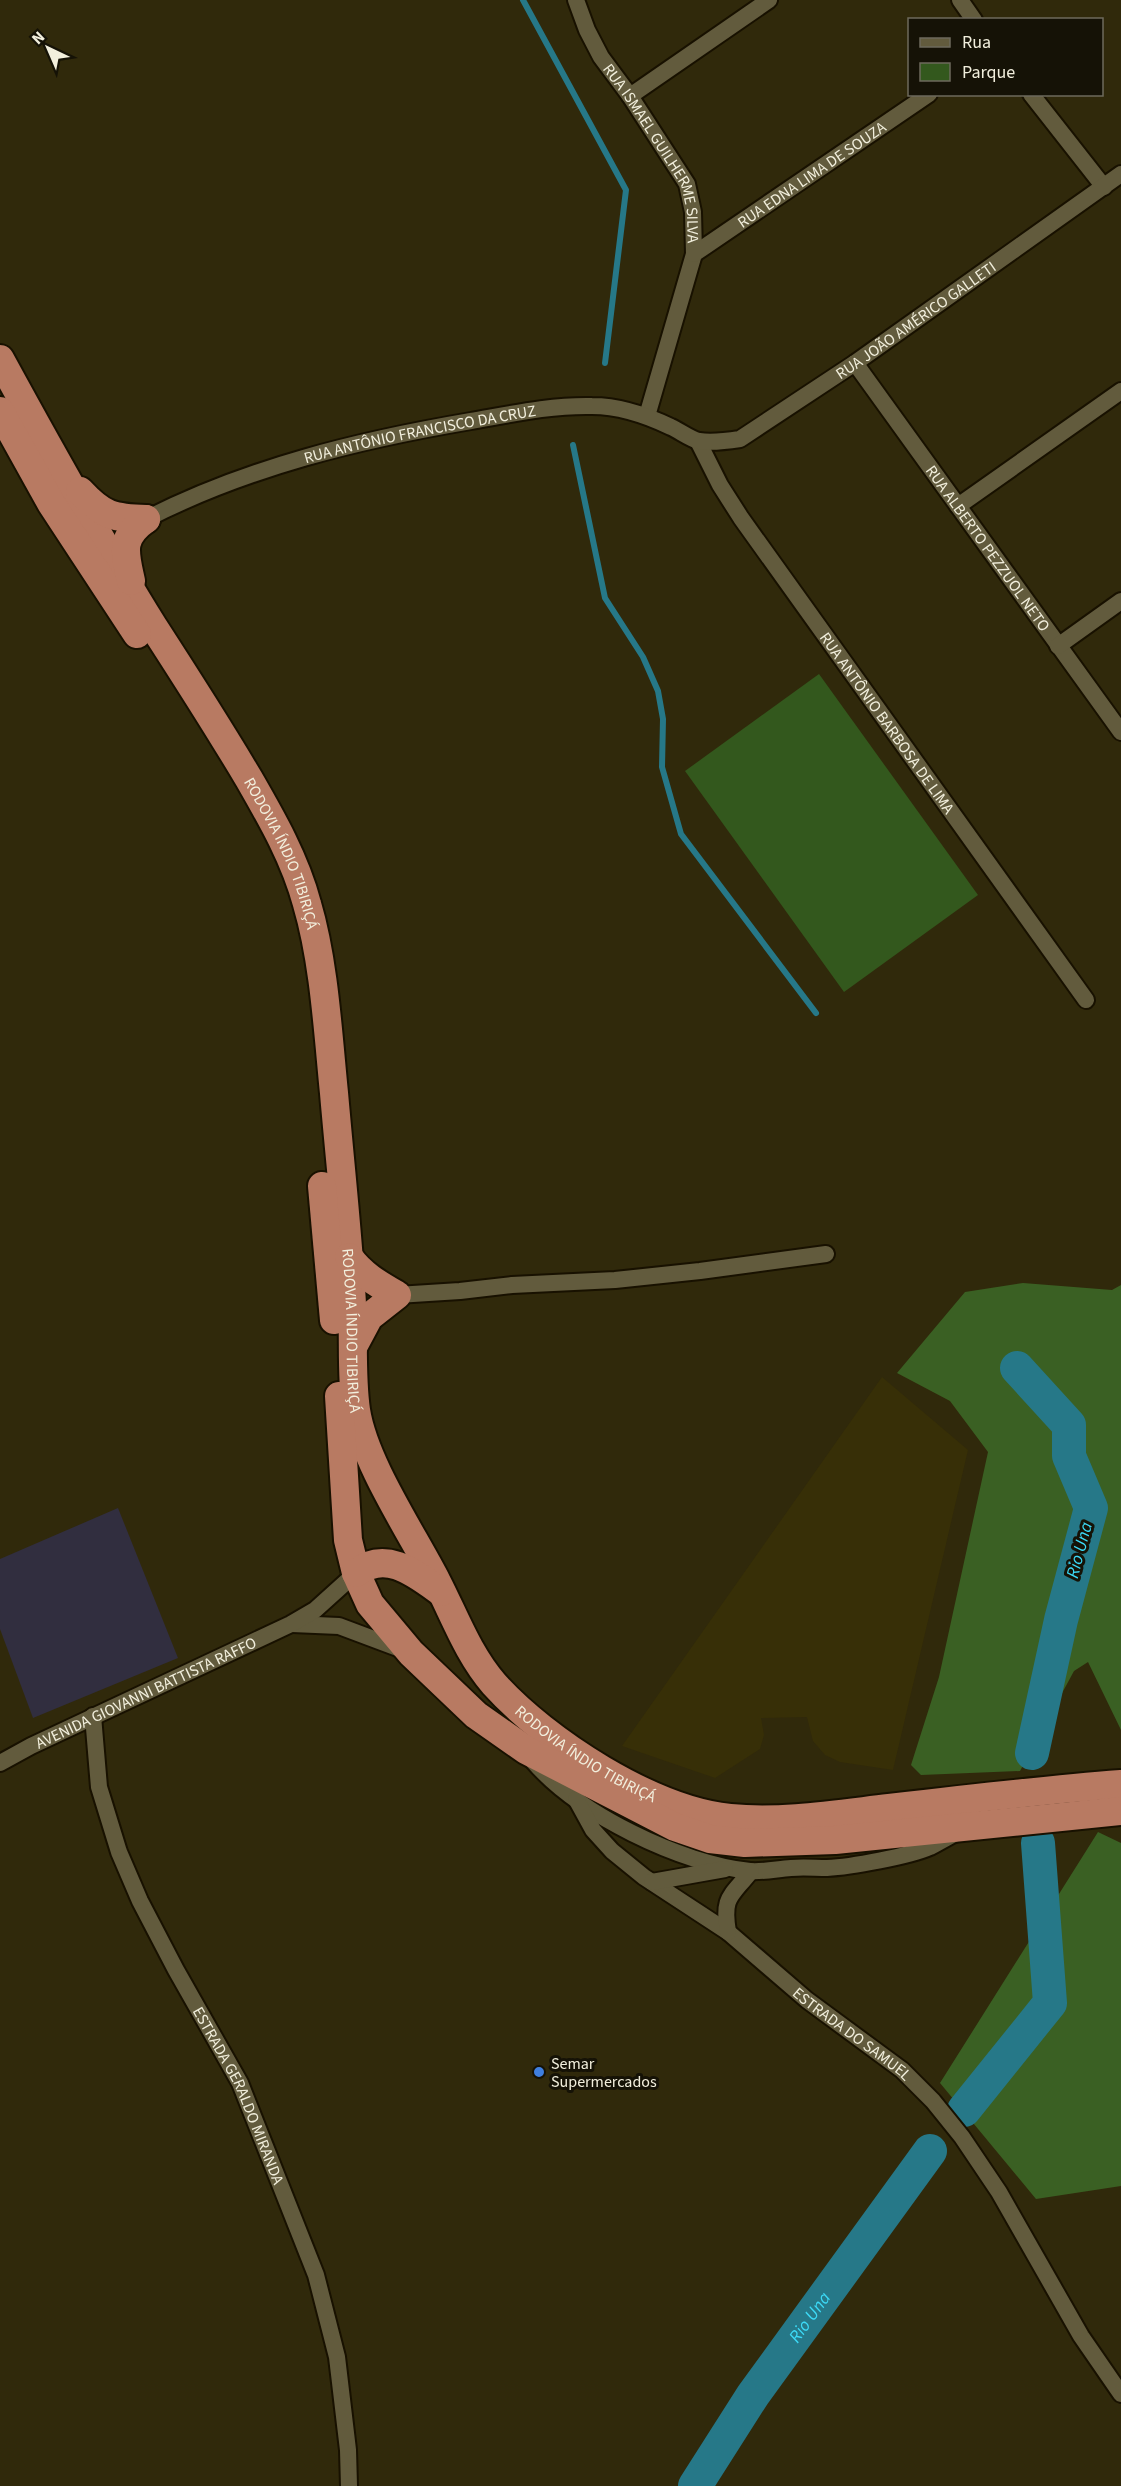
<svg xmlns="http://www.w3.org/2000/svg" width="1121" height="2486" viewBox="0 0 1121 2486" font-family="'Source Sans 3',sans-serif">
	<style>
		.built { fill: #372f07 }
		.education { fill: #312e3f }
		.green { fill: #33581d }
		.forest { fill: #3a6023 }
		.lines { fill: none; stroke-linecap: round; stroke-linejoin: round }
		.stream { stroke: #267888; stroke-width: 6 }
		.river { stroke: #267888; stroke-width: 34 }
		.minor-casing { stroke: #181100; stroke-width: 20 }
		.trunk-casing { stroke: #181100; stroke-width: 32 }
		.minor { stroke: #625b3d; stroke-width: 16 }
		.trunk { stroke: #b87a62; stroke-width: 28 }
		.shop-dot { fill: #3f7fe0; stroke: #151206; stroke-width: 2 }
		.labels { text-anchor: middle; stroke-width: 6; stroke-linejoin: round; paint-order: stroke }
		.street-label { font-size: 16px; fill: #f2efdd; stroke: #151206 }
		.poi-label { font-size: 16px; fill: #f2efdd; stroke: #151206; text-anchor: start }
		.water-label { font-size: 18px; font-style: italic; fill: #3cd9f6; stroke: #151206 }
	</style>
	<rect width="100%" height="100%" fill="#30290b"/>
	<path class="built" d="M 882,1377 L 968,1450 L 893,1770 L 840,1762 L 825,1755 L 813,1741 L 807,1717 L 761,1718 L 764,1735 L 760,1749 L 715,1778 L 622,1746 Z"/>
	<path class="education" d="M 118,1508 L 178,1658 L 33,1718 L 0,1629 L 0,1559 Z"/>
	<path class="green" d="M 819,674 L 978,895 L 844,992 L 685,771 Z"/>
	<path class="forest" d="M 1023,1283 L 1112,1290 L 1121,1285 L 1121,1730 L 1088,1662 L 1074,1671 L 1020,1771 L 921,1775 L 911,1765 L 939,1677 L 988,1452 L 950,1401 L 897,1373 L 965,1292 Z
		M 1098,1832 L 1121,1843 L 1121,2186 L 1036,2199 L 940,2083 Z"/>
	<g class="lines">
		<path class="stream" d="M 523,0 L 626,190 L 605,363
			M 573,445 L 605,598 L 643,657 L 658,691 L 663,719 L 662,767 L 681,834 L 816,1013"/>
		<g class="river">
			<path d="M 1017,1368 L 1069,1425 L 1069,1456 L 1091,1508 L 1061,1620 L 1032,1753"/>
			<path d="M 964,2110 L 1050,2003 L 1038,1843"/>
			<path id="s1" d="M 695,2486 L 753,2395 L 930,2151"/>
		</g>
		<defs>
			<g id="minor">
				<path id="s2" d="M 576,0 L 587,30 L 601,57 L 630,96 L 687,184 L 693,212 L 694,254 L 647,416"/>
				<path d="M 960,0 L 974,20"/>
				<path d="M 1031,94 L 1104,187"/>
				<path d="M 630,96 L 769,0"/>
				<path id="s3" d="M 694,254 L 929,94"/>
				<path id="s4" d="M 855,363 L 1121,732"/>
				<path id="s5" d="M 698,441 L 720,485 L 741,518 L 1086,1000"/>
				<path d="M 958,506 L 1121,391"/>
				<path id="s6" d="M 146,519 C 248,467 359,440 471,421 C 511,414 552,405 592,406 C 620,406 646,415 671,427 C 680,431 690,439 699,441 C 712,443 727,441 740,439 L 855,363 L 1121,174"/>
				<path d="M 1058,646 L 1121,601"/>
				<path d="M 397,1295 L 460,1291 L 512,1285 L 615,1280 L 700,1271 L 826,1254"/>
				<path d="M 292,1624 L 339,1626 L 403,1650"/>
				<path id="s7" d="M 93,1716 L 99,1787 L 119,1852 L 140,1901 L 176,1970 L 240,2083 L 316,2275 L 337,2357 L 348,2450 L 349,2486"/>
				<path d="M 533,1761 C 578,1814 681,1864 750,1871 C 763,1872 777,1869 791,1868 C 803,1867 815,1868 827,1868 C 851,1867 909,1856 930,1847 C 938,1843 946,1838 954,1834"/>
				<path id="s8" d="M 0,1763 L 31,1746 L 291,1624 L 315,1610 L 356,1573"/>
				<path id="s9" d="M 576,1799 L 593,1830 L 612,1851 L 644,1877 L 728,1932 L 807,2000 L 902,2070 L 933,2101 L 962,2137 L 999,2192 L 1081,2336 L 1121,2394"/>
				<path d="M 652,1882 L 725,1869"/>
				<path d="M 728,1932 C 722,1896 731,1897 751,1871"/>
			</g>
			<g id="trunk">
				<path id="s10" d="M 0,359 C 49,449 99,539 153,626 C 186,677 218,727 249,779 C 272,819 295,859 307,904 C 324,961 328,1033 334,1093 C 340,1163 348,1234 352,1304 C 354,1339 351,1375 356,1410 C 364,1463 412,1533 437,1582 C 455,1617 468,1654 494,1684 C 546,1742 652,1810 730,1818 C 782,1823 837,1814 889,1808 C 966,1799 1043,1790 1121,1784"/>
				<path d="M 0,411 L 51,503 L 137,634"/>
				<path d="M 80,491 C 103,516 113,518 146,519"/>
				<path d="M 131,581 C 125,553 119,538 146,519"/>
				<path d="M 322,1186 L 334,1320"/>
				<path d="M 349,1257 C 362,1275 378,1284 397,1295 L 369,1317 L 353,1347"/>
				<path d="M 339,1396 L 348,1540 L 356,1573 L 370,1604 L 411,1653 L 476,1715 L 526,1750 L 675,1827 L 710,1839 L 745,1843 L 835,1840 L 1121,1811"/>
				<path d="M 356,1573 C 386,1549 416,1574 441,1592"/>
			</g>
		</defs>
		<use href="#minor" class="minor-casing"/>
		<use href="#trunk" class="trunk-casing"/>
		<use href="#minor" class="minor"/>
		<use href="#trunk" class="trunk"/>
	</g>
	<circle class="shop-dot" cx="539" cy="2072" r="6"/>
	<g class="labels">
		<g class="street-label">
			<text dy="6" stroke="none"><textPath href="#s2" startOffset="174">RUA ISMAEL GUILHERME SILVA</textPath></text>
			<text dy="6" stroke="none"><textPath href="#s3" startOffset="142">RUA EDNA LIMA DE SOUZA</textPath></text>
			<text dy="6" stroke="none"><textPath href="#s6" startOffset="830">RUA JOÃO AMÉRICO GALLETI</textPath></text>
			<text dy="6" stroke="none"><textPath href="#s6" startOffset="288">RUA ANTÔNIO FRANCISCO DA CRUZ</textPath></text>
			<text dy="6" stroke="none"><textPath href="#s4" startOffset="228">RUA ALBERTO PEZZUOL NETO</textPath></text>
			<text dy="6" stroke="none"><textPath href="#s5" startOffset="340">RUA ANTÔNIO BARBOSA DE LIMA</textPath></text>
			<text dy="6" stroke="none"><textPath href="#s10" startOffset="570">RODOVIA ÍNDIO TIBIRIÇÁ</textPath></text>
			<text dy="6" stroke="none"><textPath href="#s10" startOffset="1056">RODOVIA ÍNDIO TIBIRIÇÁ</textPath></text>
			<text dy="6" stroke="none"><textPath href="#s8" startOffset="162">AVENIDA GIOVANNI BATTISTA RAFFO</textPath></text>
			<text dy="6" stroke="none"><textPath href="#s10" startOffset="1560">RODOVIA ÍNDIO TIBIRIÇÁ</textPath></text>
			<text dy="6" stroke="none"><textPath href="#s9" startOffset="366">ESTRADA DO SAMUEL</textPath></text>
			<text dy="6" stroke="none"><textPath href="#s7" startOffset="411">ESTRADA GERALDO MIRANDA</textPath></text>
		</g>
		<g class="poi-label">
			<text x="551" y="2069">Semar<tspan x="551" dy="18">Supermercados</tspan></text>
		</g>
		<g class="water-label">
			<text transform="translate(1079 1550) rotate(-75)" y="6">Rio Una</text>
			<text dy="6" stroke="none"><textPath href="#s1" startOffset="204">Rio Una</textPath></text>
		</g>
	</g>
	<rect x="908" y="18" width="195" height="78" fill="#151206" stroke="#6d6a5c" stroke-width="1.5"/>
	<rect x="920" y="38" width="30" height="9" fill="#625b3d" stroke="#6d6a5c" stroke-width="1.5"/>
	<text x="962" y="48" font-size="18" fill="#f2efdd">Rua</text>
	<rect x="920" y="63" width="30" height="18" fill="#33581d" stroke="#6d6a5c" stroke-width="1.5"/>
	<text x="962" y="78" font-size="18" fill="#f2efdd">Parque</text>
	<g transform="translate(48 48) rotate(316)" stroke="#151206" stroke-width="4.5" paint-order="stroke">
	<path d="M0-4.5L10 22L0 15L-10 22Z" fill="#f2efdd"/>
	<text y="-9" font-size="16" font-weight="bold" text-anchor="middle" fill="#f2efdd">N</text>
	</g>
</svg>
